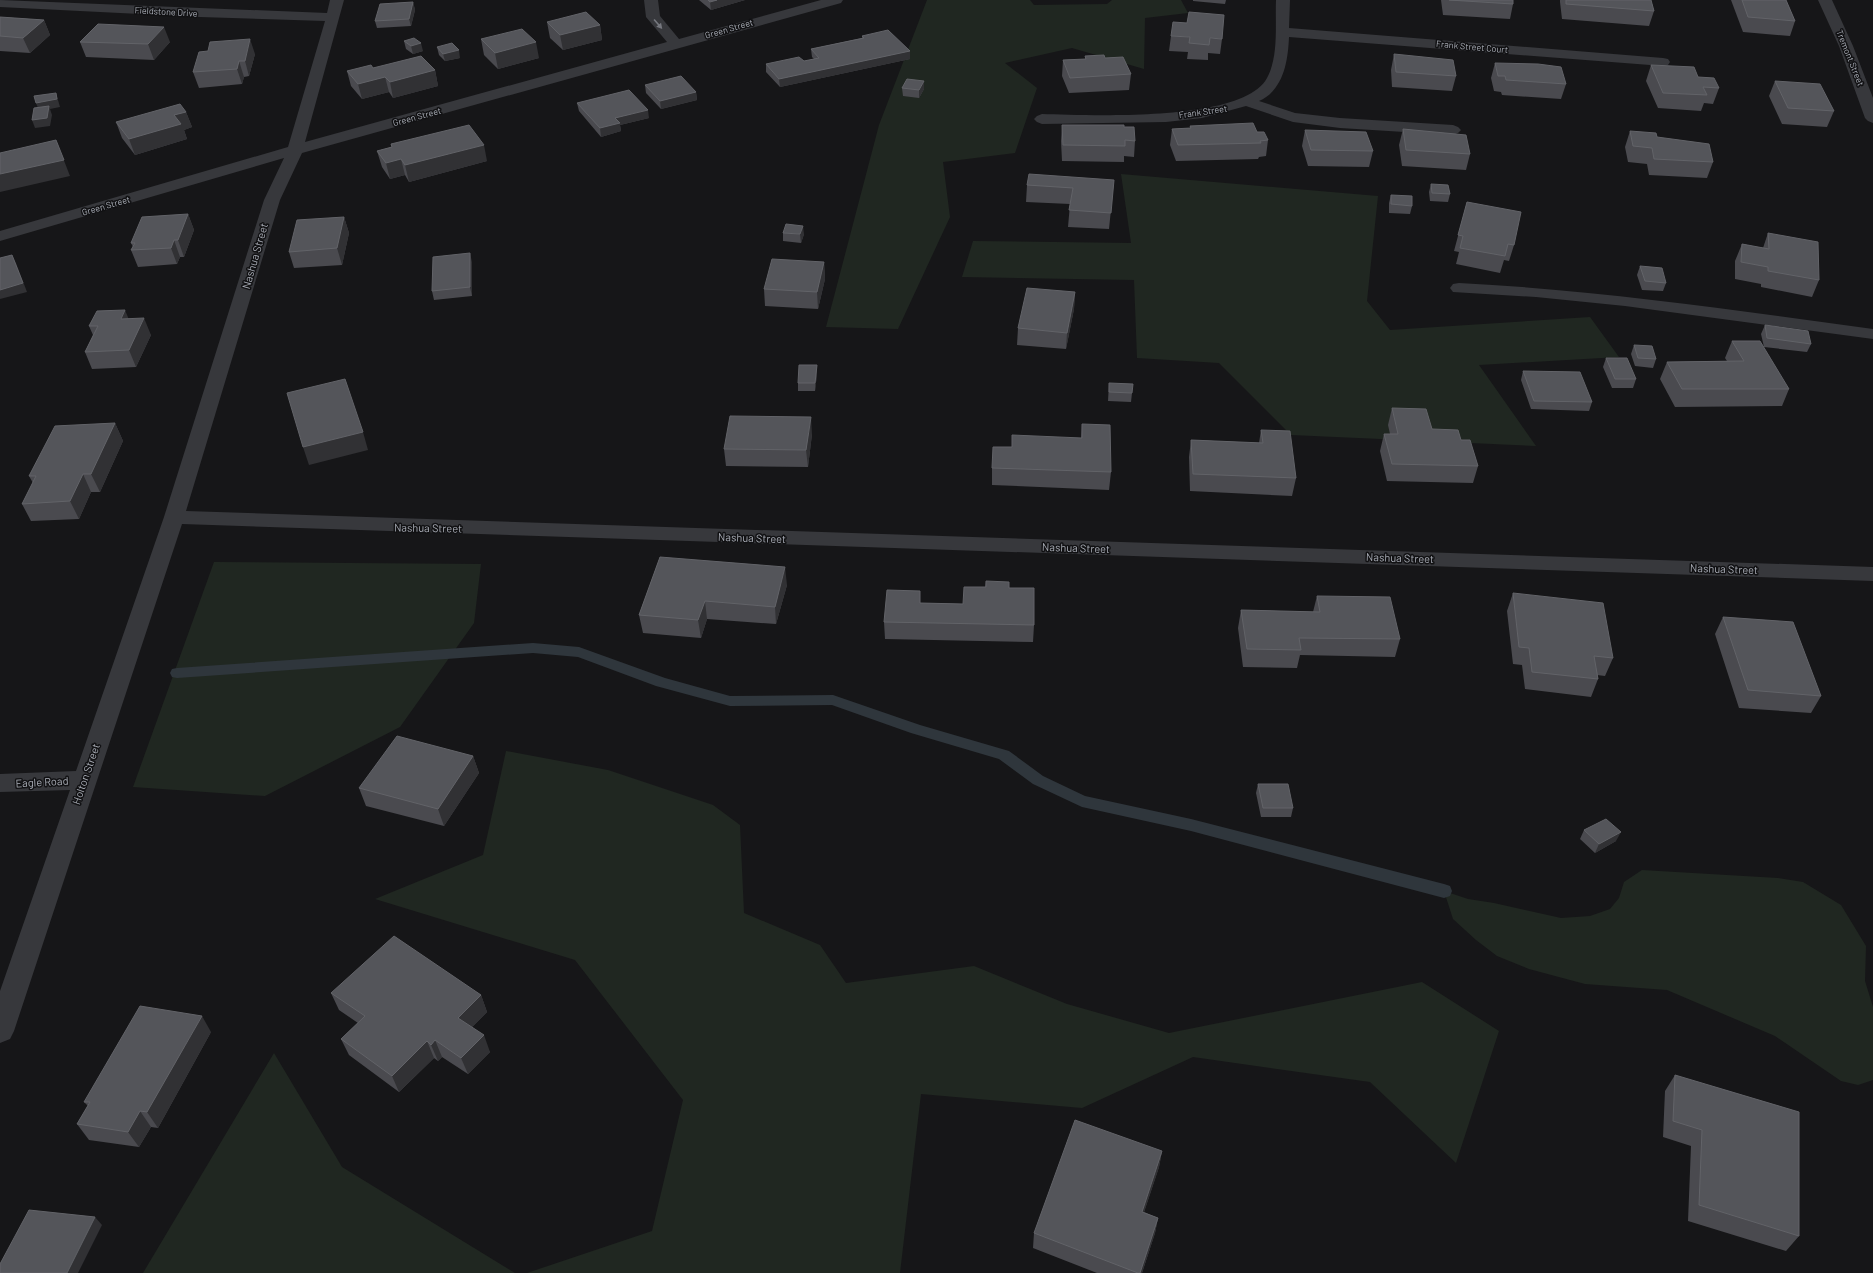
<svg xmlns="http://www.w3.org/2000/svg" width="1873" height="1273" viewBox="0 0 1873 1273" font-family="Barlow,sans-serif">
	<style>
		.green { fill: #202721 }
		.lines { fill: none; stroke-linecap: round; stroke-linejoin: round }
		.stream { fill: #2f363c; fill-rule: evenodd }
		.minor { fill: #37383c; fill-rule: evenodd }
		.wall { fill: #4a4a4f }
		.shaded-wall { fill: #313134 }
		.building { fill: #54555a; stroke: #626368 }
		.oneway { fill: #76787f }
		.labels { text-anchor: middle; stroke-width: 3; stroke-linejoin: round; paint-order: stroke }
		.far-street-label { font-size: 9px; fill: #a9adb6; stroke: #111113 }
		.street-label { font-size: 11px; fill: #a9adb6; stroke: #111113 }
	</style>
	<rect width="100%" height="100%" fill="#161618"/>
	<path class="green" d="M 927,0 L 1030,0 L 1034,5 L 1107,4 L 1112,0 L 1181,0 L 1188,13 L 1145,18 L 1144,69 L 1072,48 L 1005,63 L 1037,88 L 1015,153 L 943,162 L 950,217 L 898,329 L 826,327 L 879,125 Z
		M 1121,174 L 1378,196 L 1367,301 L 1390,330 L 1590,317 L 1619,357 L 1479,365 L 1536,446 L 1291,435 L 1219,363 L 1137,358 L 1134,280 L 962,277 L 973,241 L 1131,243 Z
		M 214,562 L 481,564 L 474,623 L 400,727 L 265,796 L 133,787 Z
		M 506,751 L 608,770 L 713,805 L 740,825 L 744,913 L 820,945 L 846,983 L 974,966 L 1067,1004 L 1169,1033 L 1422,982 L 1499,1031 L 1456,1163 L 1370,1082 L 1193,1057 L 1082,1108 L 921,1094 L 900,1273 L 527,1273 L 652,1231 L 683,1100 L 575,960 L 375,899 L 483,855 Z
		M 1642,870 L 1778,878 L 1803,882 L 1841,905 L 1866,946 L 1865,981 L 1873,1007 L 1873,1080 L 1858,1085 L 1841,1081 L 1775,1036 L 1667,990 L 1585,984 L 1529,969 L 1497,956 L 1476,940 L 1453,919 L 1444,891 L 1468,899 L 1494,903 L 1561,918 L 1590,916 L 1610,909 L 1619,898 L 1624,882 Z
		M 274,1053 L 342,1167 L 515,1273 L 143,1273 Z"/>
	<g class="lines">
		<path class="stream" d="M 533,643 L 579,647 L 665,678 L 730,696 L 833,695 L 920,725 L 1009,751 L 1043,776 L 1085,796 L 1191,819 L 1444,884 L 1450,886 L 1452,891 L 1450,896 L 1444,898 L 1191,831 L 1082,807 L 1033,784 L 999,759 L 911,733 L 832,705 L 730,706 L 656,686 L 578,657 L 533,653 L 177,678 L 172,677 L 170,673 L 172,669 L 177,668 Z"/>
		<path class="minor" d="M 0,0 L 327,13 L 330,0 L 344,0 L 305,142 L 667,42 L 646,17 L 644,0 L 658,0 L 660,16 L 679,39 L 821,0 L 843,0 L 841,3 L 302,153 L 280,200 L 186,511 L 1873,567 L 1873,581 L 182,524 L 14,1031 L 10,1039 L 0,1043 L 0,991 L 70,790 L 0,792 L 0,774 L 76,771 L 164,517 L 264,200 L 284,158 L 0,241 L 0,231 L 288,147 L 325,21 L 200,17 L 0,7 Z
			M 1276,0 L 1290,0 L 1289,28 L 1663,58 L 1668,59 L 1670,62 L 1668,65 L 1663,66 L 1289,37 C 1288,60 1284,90 1259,101 L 1295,113 L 1340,118 L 1453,125 L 1458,127 L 1461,130 L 1458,133 L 1453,135 L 1340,128 L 1293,122 L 1246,106 L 1202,118 L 1166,122 L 1042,124 L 1037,122 L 1034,119 L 1037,116 L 1042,114 C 1089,115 1243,123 1267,78 C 1279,56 1275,24 1276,0 Z
			M 1818,0 L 1832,0 L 1853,46 L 1873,98 L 1873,123 L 1868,121 L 1865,118 L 1839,46 Z
			M 1459,283 C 1598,290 1735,310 1873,329 L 1873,339 L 1625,306 L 1536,297 L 1453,292 L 1450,288 L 1453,284 Z"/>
	</g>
	<path class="wall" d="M 699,0 L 745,0 L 711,10 Z
		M 1193,0 L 1226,0 L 1225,4 L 1193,1 Z
		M 1441,0 L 1513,0 L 1513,4 L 1510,19 L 1443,15 Z
		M 1560,0 L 1651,0 L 1654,11 L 1649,26 L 1562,19 L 1560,2 Z
		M 1731,0 L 1786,0 L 1795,21 L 1790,36 L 1743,32 Z
		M 413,2 L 415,10 L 411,26 L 377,28 L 375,21 Z
		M 0,17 L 44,20 L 50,35 L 30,53 L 0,51 Z
		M 547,22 L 600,25 L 602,40 L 563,50 L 550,38 Z
		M 862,36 L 910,51 L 910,59 L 780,87 L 766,72 L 766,64 L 804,61 L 814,59 L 812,57 L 811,49 L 862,38 Z
		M 1171,36 L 1222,39 L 1220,54 L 1208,53 L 1208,60 L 1187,59 L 1188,52 L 1169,51 Z
		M 481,39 L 539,58 L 498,69 L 484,55 Z
		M 404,41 L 423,51 L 413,54 L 406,49 Z
		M 80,42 L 170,42 L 154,60 L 86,57 Z
		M 437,47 L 460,58 L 445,61 L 439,55 Z
		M 255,54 L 249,76 L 244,77 L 242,84 L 199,88 L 193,72 Z
		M 1394,54 L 1456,76 L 1452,91 L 1392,87 L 1391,70 Z
		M 1085,56 L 1131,74 L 1129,90 L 1069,93 L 1062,76 L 1063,60 L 1085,59 Z
		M 1495,63 L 1566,84 L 1561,99 L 1502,95 L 1501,92 L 1494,91 L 1491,78 Z
		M 1651,65 L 1698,77 L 1719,88 L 1713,104 L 1704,103 L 1701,111 L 1658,108 L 1646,81 Z
		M 373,68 L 435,70 L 438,86 L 393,98 L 389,92 L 362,99 L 351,86 L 347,71 Z
		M 1775,81 L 1834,111 L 1827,127 L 1782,124 L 1769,96 Z
		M 645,85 L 696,92 L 697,100 L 661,109 L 646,93 Z
		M 902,88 L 924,89 L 919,98 L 903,96 Z
		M 577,103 L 649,118 L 620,125 L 621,131 L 601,137 L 579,111 Z
		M 186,112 L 192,127 L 184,130 L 187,139 L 135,155 L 122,138 L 116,122 Z
		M 1062,125 L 1124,127 L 1135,141 L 1134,157 L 1124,156 L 1124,162 L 1062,161 L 1061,141 Z
		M 1190,126 L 1257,132 L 1268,140 L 1266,156 L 1259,157 L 1258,159 L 1176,161 L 1170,145 L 1172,129 L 1190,128 Z
		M 1403,129 L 1470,154 L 1466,170 L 1402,166 L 1399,145 Z
		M 1305,130 L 1373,151 L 1369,167 L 1308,166 L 1302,146 Z
		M 1630,131 L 1713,162 L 1707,178 L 1649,175 L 1647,164 L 1628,162 L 1625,147 Z
		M 391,144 L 487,161 L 409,182 L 405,175 L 390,179 L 382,167 L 377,151 L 392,147 Z
		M 1114,180 L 1109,229 L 1068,227 L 1070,204 L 1026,202 L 1027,185 Z
		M 1431,184 L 1450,194 L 1448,202 L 1430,201 L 1429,192 Z
		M 1391,195 L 1412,206 L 1410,214 L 1389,213 L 1389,203 Z
		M 1467,202 L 1514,245 L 1509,261 L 1504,260 L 1500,273 L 1456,264 L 1459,252 L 1454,251 Z
		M 188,214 L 194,230 L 184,257 L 180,257 L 177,264 L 138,267 L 131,250 L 133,247 L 131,243 Z
		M 344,217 L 349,233 L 342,265 L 294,268 L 289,252 Z
		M 783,233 L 804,234 L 801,243 L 783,241 Z
		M 1768,233 L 1819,280 L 1812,297 L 1761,287 L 1761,284 L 1735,279 L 1735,261 L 1742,244 L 1763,248 Z
		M 472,262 L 472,296 L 434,300 L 432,291 Z
		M 824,262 L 825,279 L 818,309 L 765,306 L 764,289 Z
		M 1640,266 L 1666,283 L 1663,291 L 1642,290 L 1637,275 Z
		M 1075,292 L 1074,309 L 1066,349 L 1017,345 L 1018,328 Z
		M 128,319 L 151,335 L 136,367 L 92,369 L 85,352 L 93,335 L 89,326 Z
		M 1765,325 L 1811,344 L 1807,352 L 1764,347 L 1761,334 Z
		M 1732,341 L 1789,389 L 1782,406 L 1675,407 L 1660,379 L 1667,362 L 1727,361 L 1725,358 Z
		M 1634,345 L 1656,359 L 1653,368 L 1635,366 L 1631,354 Z
		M 1606,358 L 1636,379 L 1633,388 L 1612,388 L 1603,367 Z
		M 817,365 L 817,374 L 815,391 L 798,391 L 798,383 Z
		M 1523,371 L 1592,402 L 1589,411 L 1531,409 L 1521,380 Z
		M 1109,383 L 1132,393 L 1131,402 L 1108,401 Z
		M 1392,408 L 1432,429 L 1461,440 L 1478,466 L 1473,483 L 1387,481 L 1380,451 L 1384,434 L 1390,434 L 1388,425 Z
		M 115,423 L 123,441 L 100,492 L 91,492 L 79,519 L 31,521 L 22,504 L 33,483 L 29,476 Z
		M 1082,424 L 1111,472 L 1109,490 L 992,485 L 992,468 L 1012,447 L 1081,438 Z
		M 1261,430 L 1296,478 L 1292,496 L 1190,491 L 1189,457 L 1191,440 L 1259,443 Z
		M 812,434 L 808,467 L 726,466 L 724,449 Z
		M 660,557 L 787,585 L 776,624 L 707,619 L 701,638 L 643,633 L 639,615 Z
		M 986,581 L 1009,588 L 1034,625 L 1033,642 L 885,639 L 884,622 L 920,603 L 963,604 L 985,587 Z
		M 1513,593 L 1613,658 L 1605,676 L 1597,675 L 1598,679 L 1591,697 L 1525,689 L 1522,665 L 1513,664 L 1507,611 Z
		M 1317,596 L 1400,639 L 1395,657 L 1300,655 L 1297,668 L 1243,667 L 1238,628 L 1241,610 L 1313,612 Z
		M 1723,617 L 1821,696 L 1811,713 L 1739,708 L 1715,634 Z
		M 473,756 L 479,773 L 444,826 L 366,806 L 359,788 Z
		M 1258,784 L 1293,808 L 1291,817 L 1261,817 L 1256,793 Z
		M 1584,830 L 1616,841 L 1595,853 L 1580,839 Z
		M 331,993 L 481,995 L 487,1012 L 472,1027 L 490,1052 L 468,1074 L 442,1057 L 438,1061 L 434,1058 L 399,1092 L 349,1055 L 341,1039 L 358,1023 L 339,1010 Z
		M 211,1032 L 158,1128 L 151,1127 L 139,1147 L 89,1140 L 77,1124 L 88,1106 L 84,1102 Z
		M 1675,1075 L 1799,1236 L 1786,1251 L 1688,1221 L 1691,1146 L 1663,1137 L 1665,1091 Z
		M 1162,1151 L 1159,1167 L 1144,1212 L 1158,1218 L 1155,1233 L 1142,1273 L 1097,1273 L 1033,1248 L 1034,1233 Z"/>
	<path class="shaded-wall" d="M 717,0 L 745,0 L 711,10 L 710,2 Z
		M 413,2 L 415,10 L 411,26 L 409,19 Z
		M 44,20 L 50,35 L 30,53 L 23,38 Z
		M 600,25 L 602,40 L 563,50 L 560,35 Z
		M 164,27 L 170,42 L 154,60 L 148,44 Z
		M 250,39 L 255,54 L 249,76 L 245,61 Z
		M 536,42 L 539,58 L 498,69 L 495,53 Z
		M 421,43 L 423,51 L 413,54 L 411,46 Z
		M 459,50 L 460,58 L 445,61 L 443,54 Z
		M 910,51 L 910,59 L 780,87 L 779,79 Z
		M 239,61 L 244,77 L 242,84 L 237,69 Z
		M 435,70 L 438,86 L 393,98 L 390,82 Z
		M 385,77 L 389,92 L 362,99 L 358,84 Z
		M 924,81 L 924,89 L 919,98 L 919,90 Z
		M 696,92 L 697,100 L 661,109 L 660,101 Z
		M 56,93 L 60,107 L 50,109 L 52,115 L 50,126 L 35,128 L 32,120 L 39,111 L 36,103 Z
		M 648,110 L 649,118 L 620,125 L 621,131 L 601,137 L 600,128 L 615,118 Z
		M 186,112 L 192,127 L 184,130 L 187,139 L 135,155 L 129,139 L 174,115 Z
		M 56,140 L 70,176 L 0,192 L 0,174 Z
		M 484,145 L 487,161 L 409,182 L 405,165 Z
		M 401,159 L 405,175 L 390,179 L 386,163 Z
		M 188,214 L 194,230 L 184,257 L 178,240 Z
		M 344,217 L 349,233 L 342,265 L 337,248 Z
		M 803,226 L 804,234 L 801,243 L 800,234 Z
		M 174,240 L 180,257 L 177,264 L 171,248 Z
		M 470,253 L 472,262 L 472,296 L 470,287 Z
		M 12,255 L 16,263 L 27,292 L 0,299 L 0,290 Z
		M 824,262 L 825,279 L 818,309 L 817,292 Z
		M 1075,292 L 1074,309 L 1066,349 L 1067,333 Z
		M 125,310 L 132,327 L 121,319 Z
		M 144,318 L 151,335 L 136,367 L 129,350 Z
		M 817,365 L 817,374 L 815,391 L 815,383 Z
		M 811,417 L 812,434 L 808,467 L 806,450 Z
		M 115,423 L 123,441 L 100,492 L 91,474 Z
		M 363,432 L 368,450 L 309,465 L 303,447 Z
		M 83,474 L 91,492 L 79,519 L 70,501 Z
		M 785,567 L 787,585 L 776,624 L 775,607 Z
		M 705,601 L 707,619 L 701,638 L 698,620 Z
		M 473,756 L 479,773 L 444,826 L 438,809 Z
		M 1621,832 L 1616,841 L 1595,853 L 1599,844 Z
		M 481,995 L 487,1012 L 464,1035 L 458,1018 Z
		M 202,1016 L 211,1032 L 158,1128 L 147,1112 Z
		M 484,1035 L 490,1052 L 468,1074 L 461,1058 Z
		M 435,1040 L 442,1057 L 438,1061 L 431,1045 Z
		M 427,1041 L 434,1058 L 399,1092 L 392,1076 Z
		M 140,1111 L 151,1127 L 139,1147 L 128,1132 Z
		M 1162,1151 L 1159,1167 L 1139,1227 L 1142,1212 Z
		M 95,1217 L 102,1225 L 78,1273 L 67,1273 Z
		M 1158,1218 L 1155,1233 L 1142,1273 L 1140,1273 Z"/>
	<path class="building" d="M 708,0 L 717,0 L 710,2 Z
		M 1449,0 L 1513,0 L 1513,4 Z
		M 1566,0 L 1651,0 L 1654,11 L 1566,4 Z
		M 1742,0 L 1786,0 L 1795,21 L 1748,17 Z
		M 413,2 L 409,19 L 375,21 L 380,4 Z
		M 586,12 L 600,25 L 560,35 L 547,22 Z
		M 1189,12 L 1224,15 L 1222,39 L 1210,38 L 1209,45 L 1189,43 L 1190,37 L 1171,36 L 1173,22 L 1187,23 Z
		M 0,17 L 44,20 L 23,38 L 0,36 Z
		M 98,24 L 164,27 L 148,44 L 80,42 Z
		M 522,29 L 536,42 L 495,53 L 481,39 Z
		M 888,30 L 910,51 L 779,79 L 766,64 L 799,57 L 804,61 L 819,58 L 811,49 L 864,38 L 862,36 Z
		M 414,38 L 421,43 L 411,46 L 404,41 Z
		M 250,39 L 245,61 L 239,61 L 237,69 L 193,72 L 199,52 L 208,51 L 210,42 Z
		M 452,43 L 459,50 L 443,54 L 437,47 Z
		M 1394,54 L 1453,60 L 1456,76 L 1396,72 Z
		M 1104,55 L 1105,58 L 1123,57 L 1131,74 L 1070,78 L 1063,60 L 1086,59 L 1085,56 Z
		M 421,56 L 435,70 L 390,82 L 385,77 L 358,84 L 347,71 L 371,65 L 373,68 Z
		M 1495,63 L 1538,64 L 1561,67 L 1566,84 L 1506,80 L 1505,76 L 1498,76 Z
		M 1651,65 L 1694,67 L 1698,77 L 1714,78 L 1719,88 L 1703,87 L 1707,95 L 1663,93 Z
		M 681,76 L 696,92 L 660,101 L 645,85 Z
		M 907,79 L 924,81 L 919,90 L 902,88 Z
		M 1775,81 L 1820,84 L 1834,111 L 1788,108 Z
		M 629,90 L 648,110 L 615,118 L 620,123 L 600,128 L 577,103 Z
		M 56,93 L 57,99 L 36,103 L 34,96 Z
		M 180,104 L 186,112 L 174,115 L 181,124 L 129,139 L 116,122 Z
		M 49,106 L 47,118 L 32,120 L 34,108 Z
		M 1253,123 L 1257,132 L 1264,132 L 1268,140 L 1260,141 L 1261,143 L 1178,145 L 1172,129 L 1191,128 L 1190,126 Z
		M 469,125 L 484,145 L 405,165 L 401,159 L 386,163 L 377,151 L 392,147 L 391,144 Z
		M 1062,125 L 1124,125 L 1124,127 L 1134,127 L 1135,141 L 1125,140 L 1125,146 L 1063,145 Z
		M 1403,129 L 1466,135 L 1470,154 L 1406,150 Z
		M 1305,130 L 1366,132 L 1373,151 L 1311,150 Z
		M 1630,131 L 1656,133 L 1657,137 L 1709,144 L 1713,162 L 1654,159 L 1652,148 L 1633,146 Z
		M 56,140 L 64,160 L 0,174 L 0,153 Z
		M 1029,174 L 1114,180 L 1111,213 L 1069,210 L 1073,188 L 1027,185 Z
		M 1431,184 L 1448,185 L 1450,194 L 1432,193 Z
		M 1391,195 L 1412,196 L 1412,206 L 1391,204 Z
		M 1467,202 L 1521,212 L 1514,245 L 1508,244 L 1505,256 L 1460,248 L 1463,236 L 1458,235 Z
		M 188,214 L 178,240 L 174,240 L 171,248 L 131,250 L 135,243 L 131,243 L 142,217 Z
		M 344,217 L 337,248 L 289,252 L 297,220 Z
		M 786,224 L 803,226 L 800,234 L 783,233 Z
		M 1768,233 L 1818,242 L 1819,280 L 1768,271 L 1768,267 L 1741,262 L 1742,244 L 1769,249 Z
		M 470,253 L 470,287 L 432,291 L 433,257 Z
		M 12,255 L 23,283 L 0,290 L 0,258 Z
		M 772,259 L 824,262 L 817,292 L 764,289 Z
		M 1640,266 L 1662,268 L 1666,283 L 1645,281 Z
		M 1027,288 L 1075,292 L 1067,333 L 1018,328 Z
		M 125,310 L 121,319 L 144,318 L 129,350 L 85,352 L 98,326 L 89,326 L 97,311 Z
		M 1765,325 L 1808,331 L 1811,344 L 1767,338 Z
		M 1732,341 L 1760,341 L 1789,389 L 1682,389 L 1667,362 L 1744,361 Z
		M 1634,345 L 1652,346 L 1656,359 L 1638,358 Z
		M 1606,358 L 1627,358 L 1636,379 L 1615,379 Z
		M 799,365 L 817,365 L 815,383 L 798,383 Z
		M 1523,371 L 1580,372 L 1592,402 L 1534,401 Z
		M 345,379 L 363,432 L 303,447 L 287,393 Z
		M 1109,383 L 1133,384 L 1132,393 L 1109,392 Z
		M 1392,408 L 1426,409 L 1432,429 L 1458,430 L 1461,440 L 1470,440 L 1478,466 L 1392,464 L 1384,434 L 1398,434 Z
		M 730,416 L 811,417 L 806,450 L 724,449 Z
		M 115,423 L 91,474 L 83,474 L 70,501 L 22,504 L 36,476 L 29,476 L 55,426 Z
		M 1082,424 L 1110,425 L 1111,472 L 992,468 L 993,447 L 1012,447 L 1012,435 L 1082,438 Z
		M 1261,430 L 1290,431 L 1296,478 L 1193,474 L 1191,440 L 1263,443 Z
		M 660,557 L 785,567 L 775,607 L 705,601 L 698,620 L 639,615 Z
		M 986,581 L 1009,582 L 1009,588 L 1034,588 L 1034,625 L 884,622 L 887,590 L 920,591 L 920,603 L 963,604 L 964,587 L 986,587 Z
		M 1513,593 L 1603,603 L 1613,658 L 1594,656 L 1598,679 L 1532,672 L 1529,648 L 1519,647 Z
		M 1317,596 L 1390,597 L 1400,639 L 1299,638 L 1301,650 L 1247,649 L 1241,610 L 1320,612 Z
		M 1723,617 L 1793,622 L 1821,696 L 1748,690 Z
		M 397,736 L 473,756 L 438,809 L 359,788 Z
		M 1258,784 L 1288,784 L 1293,808 L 1263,808 Z
		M 1606,819 L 1621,832 L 1599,844 L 1584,830 Z
		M 394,936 L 481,995 L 458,1018 L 484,1035 L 461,1058 L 435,1040 L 431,1045 L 427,1041 L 392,1076 L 341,1039 L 365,1016 L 331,993 Z
		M 140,1006 L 202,1016 L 147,1112 L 140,1111 L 128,1132 L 77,1124 L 90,1102 L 84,1102 Z
		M 1675,1075 L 1799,1112 L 1799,1236 L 1699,1205 L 1702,1130 L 1673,1121 Z
		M 1075,1120 L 1162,1151 L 1142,1212 L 1158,1218 L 1140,1273 L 1138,1273 L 1034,1233 Z
		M 29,1210 L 95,1217 L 67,1273 L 0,1273 L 0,1264 Z"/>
	<defs><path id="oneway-solid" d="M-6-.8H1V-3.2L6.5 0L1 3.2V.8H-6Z"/></defs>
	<use class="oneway" href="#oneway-solid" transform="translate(658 24) rotate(49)"/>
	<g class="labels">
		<g class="far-street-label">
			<text transform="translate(166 12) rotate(3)" y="3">Fieldstone Drive</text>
			<text transform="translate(729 29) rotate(-16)" y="3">Green Street</text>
			<text transform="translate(1472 47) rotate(5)" y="3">Frank Street Court</text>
			<text transform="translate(1850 58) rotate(68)" y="3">Tremont Street</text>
			<text transform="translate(1203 112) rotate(-8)" y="3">Frank Street</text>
			<text transform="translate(417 117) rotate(-15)" y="3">Green Street</text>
			<text transform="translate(106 206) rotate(-16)" y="3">Green Street</text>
		</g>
		<g class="street-label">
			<text transform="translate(255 256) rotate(-74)" y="4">Nashua Street</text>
			<text transform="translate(428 528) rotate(1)" y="4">Nashua Street</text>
			<text transform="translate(752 538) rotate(2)" y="4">Nashua Street</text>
			<text transform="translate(1076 548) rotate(2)" y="4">Nashua Street</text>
			<text transform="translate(1400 558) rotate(2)" y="4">Nashua Street</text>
			<text transform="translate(1724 569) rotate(2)" y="4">Nashua Street</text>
			<text transform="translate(86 774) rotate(-71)" y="4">Holton Street</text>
			<text transform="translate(42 782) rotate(-3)" y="4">Eagle Road</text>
		</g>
	</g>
</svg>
